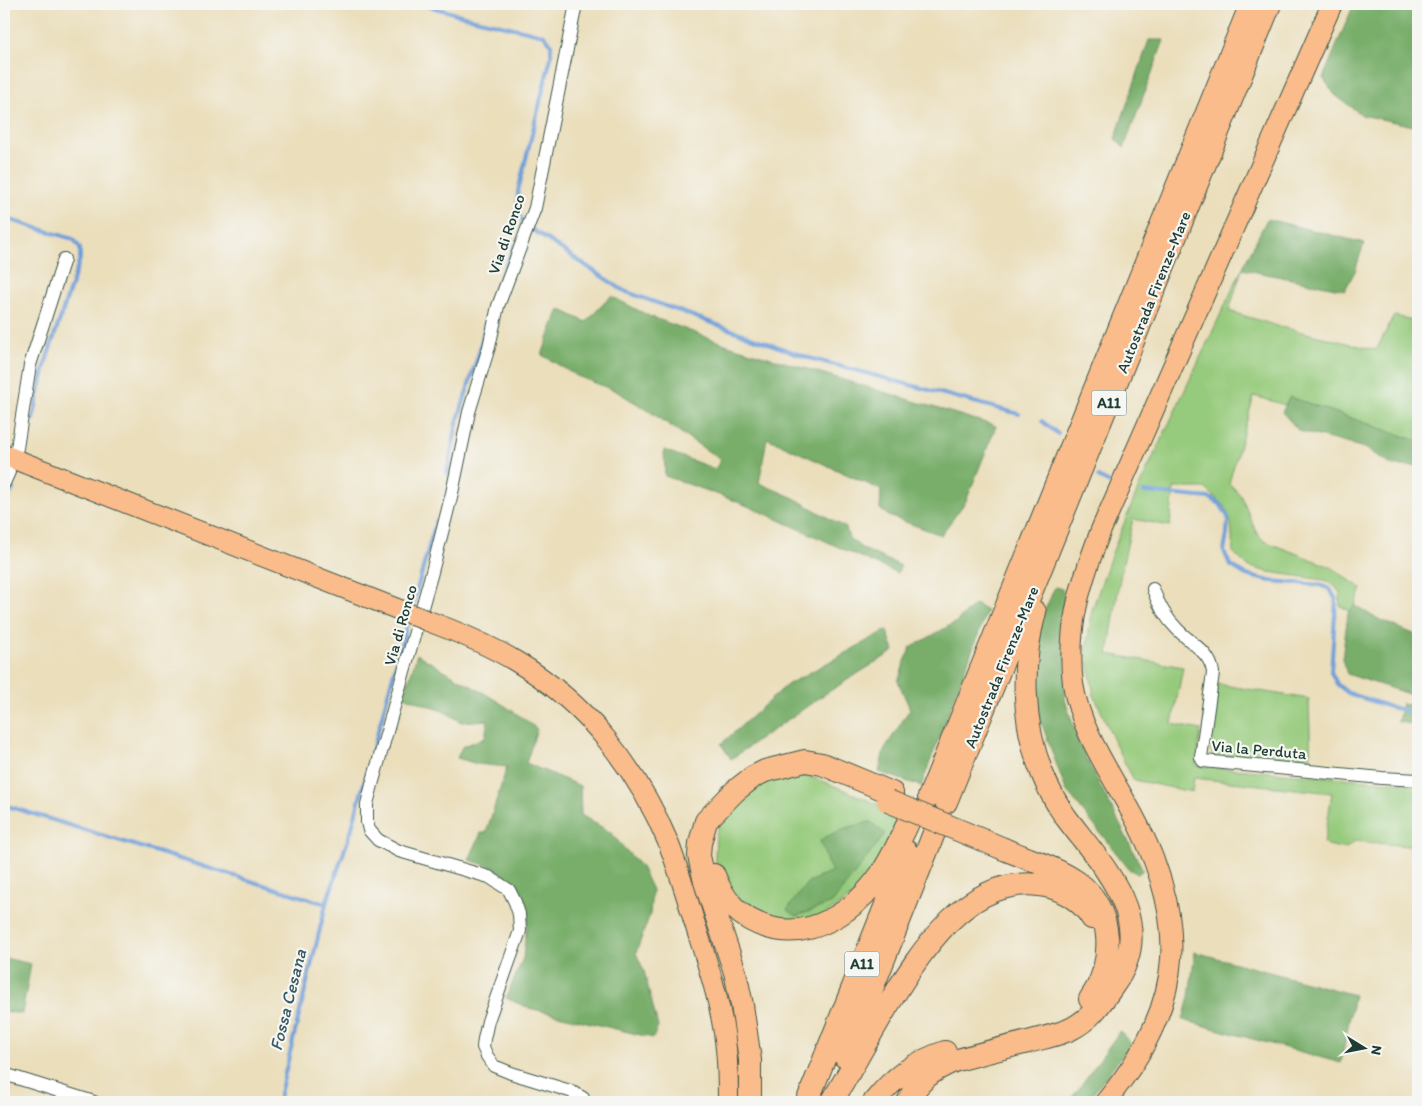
<svg xmlns="http://www.w3.org/2000/svg" width="1422" height="1106" viewBox="0 0 1422 1106" font-family="Itim,sans-serif">
	<style>
		.green { fill: #96ca7b; stroke: #5a8458 }
		.forest { fill: #78ae6b; stroke: #4c7650 }
		.lines { fill: none; stroke-linecap: round; stroke-linejoin: round }
		.stream { stroke: #709fd9; stroke-width: 4 }
		.street-casing { stroke: #3d5548; stroke-width: 14 }
		.primary-casing { stroke: #3d5548; stroke-width: 22 }
		.highway-casing { stroke: #3d5548; stroke-width: 24 }
		.street { stroke: #fff; stroke-width: 12 }
		.primary { stroke: #fabc8b; stroke-width: 20 }
		.highway { stroke: #fabc8b; stroke-width: 22 }
		.primary-bridge-casing { stroke: #3d5548; stroke-width: 22; stroke-linecap: butt }
		.highway-bridge-casing { stroke: #3d5548; stroke-width: 24; stroke-linecap: butt }
		.primary-bridge { stroke: #fabc8b; stroke-width: 20 }
		.highway-bridge { stroke: #fabc8b; stroke-width: 22 }
		.labels { text-anchor: middle; stroke-width: 4.5; stroke-linejoin: round; paint-order: stroke }
		.shield { fill: #f6f6f2; stroke: #60746d; stroke-width: 1 }
		.shield-label { font-size: 15px; font-weight: bold; fill: #1f3d34 }
		.street-label { font-size: 16px; fill: #1f3d34; stroke: #f6f6f2 }
		.water-label { font-size: 18px; font-style: italic; fill: #375a66; stroke: #f6f6f2 }
	</style>
	<rect width="100%" height="100%" fill="#f6f6f2"/>
	<filter id="ink" filterUnits="userSpaceOnUse"><feTurbulence type="fractalNoise" baseFrequency=".02" numOctaves="2"/><feDisplacementMap in="SourceGraphic" scale="10" xChannelSelector="R" yChannelSelector="G"/><feConvolveMatrix kernelMatrix="1 2 1 2 8 2 1 2 1" color-interpolation-filters="sRGB"/></filter>
	<filter id="wash" filterUnits="userSpaceOnUse"><feTurbulence type="fractalNoise" baseFrequency=".0096" numOctaves="4" result="noise"/><feDisplacementMap in="SourceGraphic" scale="20" xChannelSelector="R" yChannelSelector="G"/><feGaussianBlur stdDeviation="1.12" result="paint"/><feColorMatrix in="noise" values="0 0 0 0 0 0 0 0 0 0 0 0 0 0 0 0 0 1.4 0 .05"/><feComposite in="paint" operator="in"/></filter>
	<g filter="url(#wash)">
		<rect width="100%" height="100%" fill="#eadebb"/>
		<path class="green" d="M 1242,269 L 1229,311 L 1277,326 L 1376,350 L 1394,316 L 1418,321 L 1418,441 L 1290,397 L 1285,405 L 1254,396 L 1229,483 L 1241,496 L 1256,532 L 1264,541 L 1331,567 L 1362,589 L 1355,605 L 1350,611 L 1340,606 L 1340,593 L 1333,584 L 1324,580 L 1269,572 L 1247,566 L 1233,552 L 1231,523 L 1226,508 L 1205,488 L 1174,488 L 1170,526 L 1133,519 L 1121,572 L 1108,654 L 1183,667 L 1172,724 L 1201,730 L 1196,766 L 1418,784 L 1418,847 L 1355,841 L 1345,849 L 1324,844 L 1332,793 L 1194,778 L 1192,792 L 1134,780 L 1119,752 L 1094,695 L 1086,651 L 1092,610 L 1112,553 L 1139,487 Z
			M 1217,684 L 1309,699 L 1311,766 L 1219,758 L 1213,756 L 1209,746 Z
			M 794,774 L 818,779 L 906,816 L 860,892 L 810,924 L 752,916 L 717,870 L 715,858 L 716,834 L 724,812 L 771,776 Z"/>
		<path class="forest" d="M 1354,4 L 1418,4 L 1418,127 L 1362,115 L 1335,95 L 1323,78 Z
			M 1149,40 L 1164,40 L 1124,148 L 1115,139 Z
			M 1267,219 L 1364,243 L 1355,271 L 1345,290 L 1242,269 Z
			M 611,296 L 649,316 L 728,345 L 996,426 L 966,501 L 941,535 L 889,516 L 880,509 L 881,490 L 767,438 L 759,483 L 794,498 L 846,528 L 849,538 L 863,549 L 901,566 L 897,573 C 856,556 816,536 775,518 C 739,501 702,489 665,476 L 664,450 L 715,469 L 721,460 L 649,411 L 616,391 L 577,376 L 542,355 L 559,309 L 586,322 Z
			M 1290,397 L 1418,441 L 1418,466 L 1393,466 L 1365,448 L 1299,431 L 1282,412 Z
			M 1055,587 L 1062,589 L 1066,606 L 1065,699 L 1079,744 L 1143,870 L 1138,874 L 1129,869 L 1066,790 L 1040,719 L 1034,667 L 1041,619 Z
			M 975,604 L 987,611 L 921,786 L 879,772 L 884,750 L 910,709 L 898,681 L 910,648 L 956,622 Z
			M 1355,605 L 1372,616 L 1418,636 L 1418,697 L 1347,674 L 1342,659 L 1348,614 Z
			M 887,630 L 894,651 L 825,694 L 731,759 L 721,744 L 787,685 Z
			M 417,654 C 456,679 501,699 537,729 L 526,763 L 580,786 L 581,815 L 610,832 L 641,867 L 652,890 L 650,914 L 636,953 L 644,971 L 658,1027 L 653,1038 L 529,1008 L 506,998 L 523,958 L 528,915 L 516,887 L 493,867 L 469,860 L 481,833 L 486,833 L 507,767 L 477,764 L 457,758 L 462,747 L 485,737 L 488,720 L 461,722 L 447,713 L 404,696 Z
			M 1402,703 L 1418,706 L 1418,725 L 1398,722 Z
			M 871,822 L 885,834 L 832,903 L 797,916 L 787,910 L 807,883 L 832,871 L 827,862 L 820,840 L 842,829 Z
			M 1195,952 L 1354,995 L 1341,1063 L 1183,1020 L 1189,997 Z
			M 4,958 L 31,964 L 22,1014 L 4,1011 Z
			M 1120,1031 L 1131,1044 L 1086,1102 L 1069,1102 Z"/>
		<g class="lines">
			<path class="stream" d="M 421,4 L 475,19 L 544,35 L 551,44 L 551,57 L 518,191 L 517,209 L 524,224 L 624,291 L 809,358 L 1019,414
				M 4,218 L 73,239 L 80,248 L 80,259 L 46,361 L 33,419
				M 1042,421 L 1058,434
				M 447,474 L 457,423 L 480,349 L 491,298 L 515,245
				M 1098,477 L 1110,483
				M 1144,492 L 1210,498 L 1220,504 L 1228,517 L 1227,534 L 1224,551 L 1230,565 L 1246,575 L 1270,581 L 1319,585 L 1330,589 L 1336,600 L 1331,672 L 1337,684 L 1348,693 L 1390,707 L 1418,713
				M 4,503 L 13,489
				M 412,608 L 436,521
				M 4,805 L 326,904
				M 278,1102 L 326,904 L 351,831 L 408,620"/>
		</g>
	</g>
	<g filter="url(#ink)">
		<g class="lines">
			<defs>
				<path id="street" d="M 576,4 L 535,208 L 498,306 L 489,347 L 469,412 L 452,493 L 432,572 L 373,781 L 367,804 L 367,822 L 369,830 L 378,840 L 399,851 L 489,877 L 509,890 L 515,902 L 519,914 L 520,931 L 488,1021 L 484,1039 L 483,1047 L 487,1056 L 494,1066 L 511,1073 L 570,1091 L 583,1098 L 584,1102
					M 17,448 L 30,365 L 64,259
					M 4,483 L 9,472
					M 1153,589 C 1158,604 1165,617 1177,629 C 1190,643 1211,652 1213,673 L 1201,757 L 1203,761 L 1382,778 L 1418,780
					M 4,1074 L 94,1102"/>
				<path id="primary" d="M 4,455 L 405,612
					M 428,621 C 458,632 489,645 517,662 C 586,703 637,768 668,842 C 678,868 686,894 694,921 C 707,963 722,1005 726,1049 C 728,1067 728,1085 728,1102
					M 1105,1102 C 1189,1002 1190,916 1127,804 C 1106,766 1080,728 1073,684 C 1066,627 1081,582 1101,530 L 1332,4"/>
				<path id="highway" d="M 929,797 L 1251,4
					M 946,802 L 1270,4
					M 1004,849 C 1027,859 1056,867 1077,882 C 1115,908 1115,965 1090,999
					M 714,875 C 724,901 740,919 767,927 C 812,941 856,910 881,874 C 892,858 900,840 908,823
					M 845,1057 L 934,833
					M 750,1102 L 750,1060 L 742,1005 L 735,972 L 705,882 L 699,856 L 700,843 L 706,821 L 735,791 L 753,777 L 765,771 L 805,761 L 822,764 L 892,793
					M 807,1102 L 907,852
					M 832,1102 C 850,1071 867,1040 885,1010 C 918,956 965,876 1039,885 C 1060,887 1081,900 1092,918
					M 874,1102 C 894,1077 913,1063 945,1052
					M 908,1102 C 917,1081 933,1070 954,1061 C 979,1054 1003,1048 1028,1042 C 1042,1038 1058,1035 1071,1029 C 1091,1019 1101,1003 1113,986 C 1160,922 1103,867 1065,816 C 1056,803 1048,788 1042,773 C 1022,723 1021,664 1035,612"/>
			</defs>
			<use href="#street" class="street-casing"/>
			<use href="#primary" class="primary-casing"/>
			<use href="#highway" class="highway-casing"/>
			<use href="#street" class="street"/>
			<use href="#primary" class="primary"/>
			<use href="#highway" class="highway"/>
			<defs>
				<path id="primary-bridge" d="M 405,612 L 428,621"/>
				<path id="highway-bridge" d="M 888,801 L 1004,849"/>
			</defs>
			<use href="#primary-bridge" class="primary-bridge-casing"/>
			<use href="#highway-bridge" class="highway-bridge-casing"/>
			<use href="#primary-bridge" class="primary-bridge"/>
			<use href="#highway-bridge" class="highway-bridge"/>
		</g>
	</g>
	<g class="labels">
		<g class="shield">
			<rect x="1091.5" y="390.5" width="35" height="25" rx="4"/>
			<rect x="844.5" y="951.5" width="35" height="25" rx="4"/>
		</g>
		<g class="shield-label">
			<text x="1109" y="408">A11</text>
			<text x="862" y="969">A11</text>
		</g>
		<g class="street-label">
			<text transform="translate(506 234) rotate(-71)" y="6">Via di Ronco</text>
			<text transform="translate(1153 292) rotate(-68)" y="6">Autostrada Firenze-Mare</text>
			<text transform="translate(400 625) rotate(-74)" y="6">Via di Ronco</text>
			<text transform="translate(1001 667) rotate(-68)" y="6">Autostrada Firenze-Mare</text>
			<text transform="translate(1259 749) rotate(5)" y="6">Via la Perduta</text>
		</g>
		<g class="water-label">
			<text transform="translate(288 1000) rotate(-76)" y="6">Fossa Cesana</text>
		</g>
	</g>
	<rect width="1422" height="1106" fill="none" stroke="#f6f6f2" stroke-width="20"/>
	<g transform="translate(1364 1048) rotate(100)" stroke="#f6f6f2" stroke-width="4" paint-order="stroke">
	<path d="M0-4L9 19L0 12L-9 19Z" fill="#1f3d34"/>
	<text y="-8" font-size="14" font-weight="bold" text-anchor="middle" fill="#1f3d34">N</text>
	</g>
</svg>
